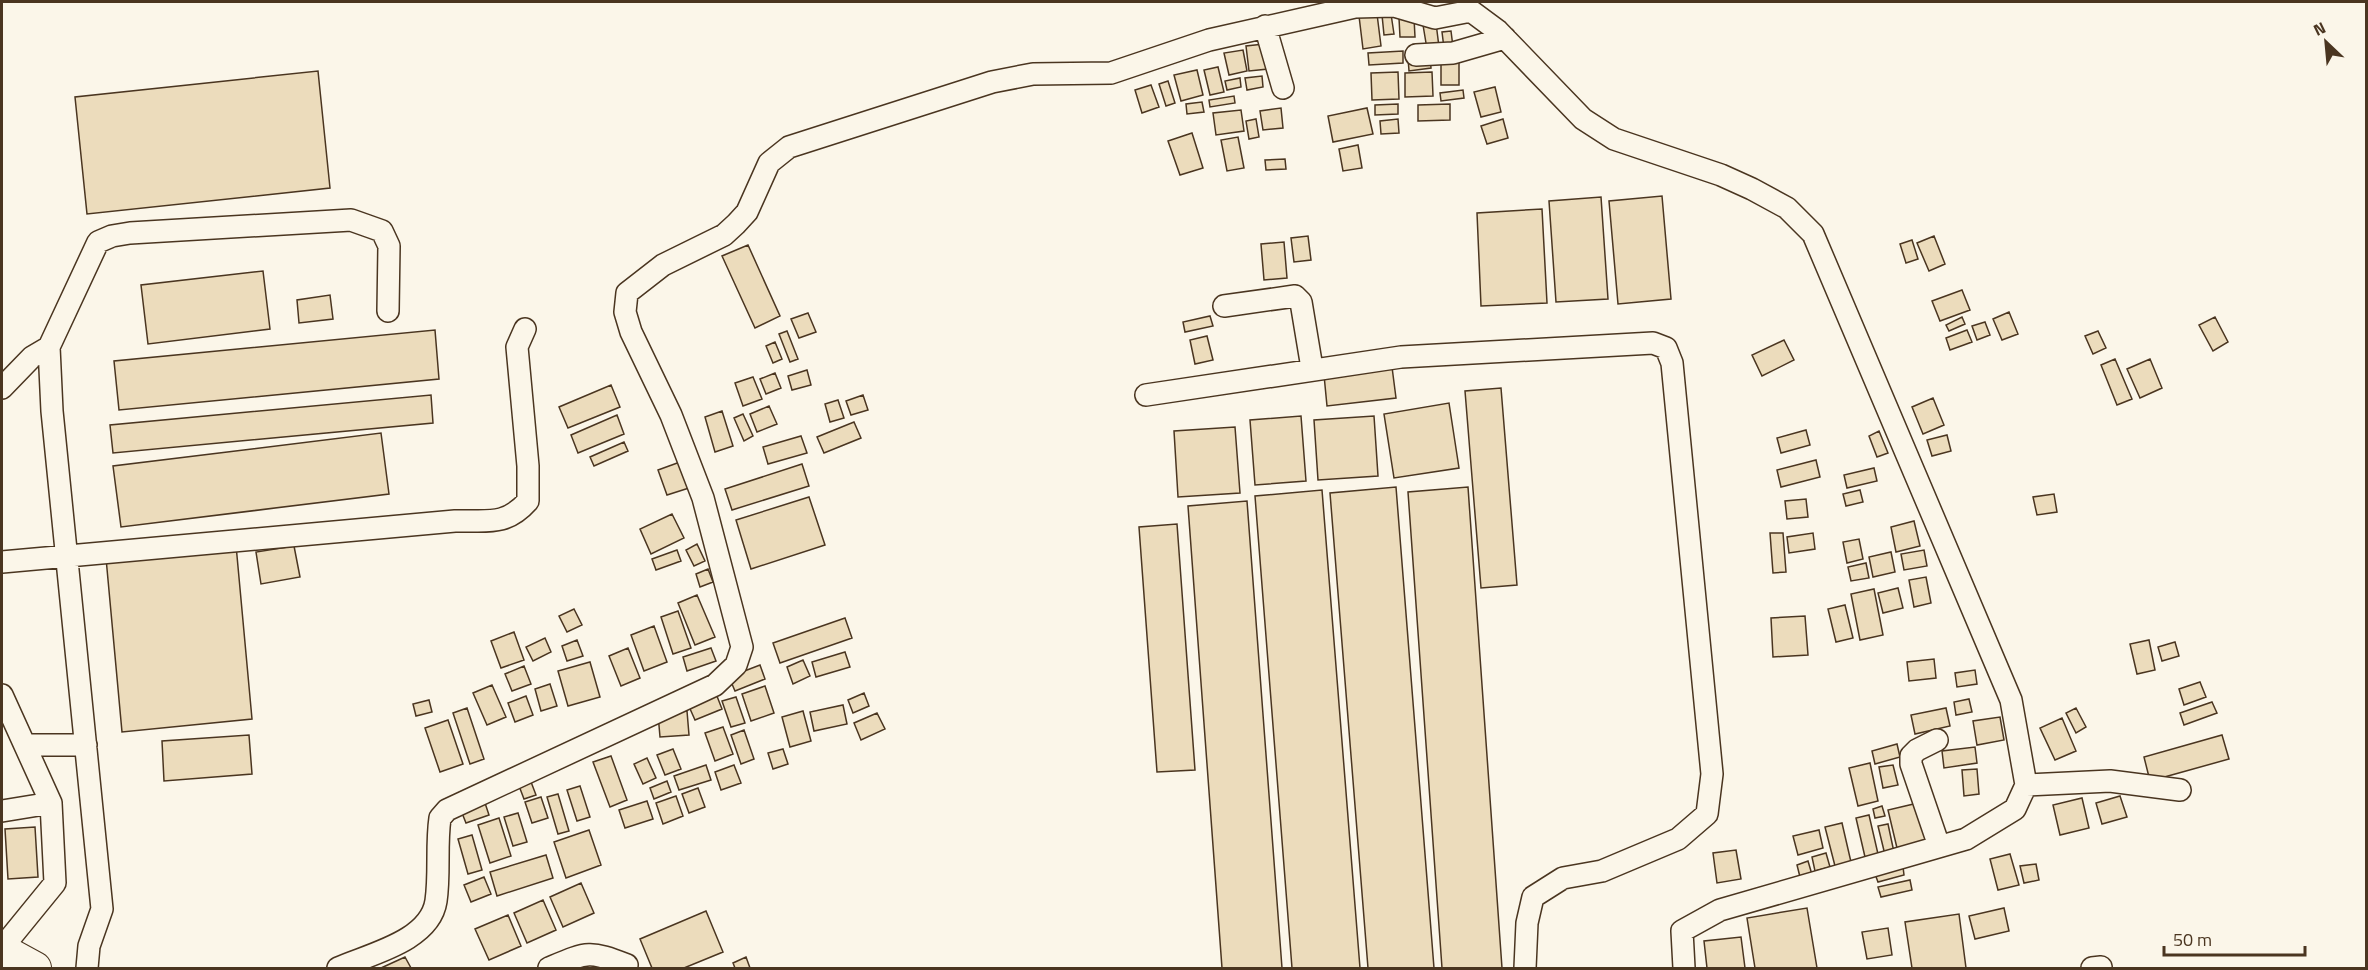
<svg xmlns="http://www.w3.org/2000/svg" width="2368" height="970" viewBox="0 0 2368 970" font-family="'Titillium Web',sans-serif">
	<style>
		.building { fill: #ecdcbc; stroke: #4a3520; stroke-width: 1.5 }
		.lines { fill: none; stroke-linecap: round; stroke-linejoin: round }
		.minor-casing { stroke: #4a3520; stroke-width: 24 }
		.highway-casing { stroke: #4a3520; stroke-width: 34 }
		.minor { stroke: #fbf6e9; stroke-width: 21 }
		.highway { stroke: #fbf6e9; stroke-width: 32 }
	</style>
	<rect width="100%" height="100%" fill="#fbf6e9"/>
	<path class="building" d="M 1377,14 L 1381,46 L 1363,49 L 1359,16 Z
		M 1391,14 L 1394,34 L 1384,35 L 1382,15 Z
		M 1399,18 L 1414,18 L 1415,37 L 1400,37 Z
		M 1436,23 L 1439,47 L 1427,49 L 1423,25 Z
		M 1451,31 L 1453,47 L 1444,48 L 1442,32 Z
		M 1264,44 L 1268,69 L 1249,71 L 1246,46 Z
		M 1243,50 L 1247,71 L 1229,75 L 1224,53 Z
		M 1403,51 L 1403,63 L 1369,65 L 1368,53 Z
		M 1430,55 L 1431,68 L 1409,71 L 1408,58 Z
		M 1441,60 L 1459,60 L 1459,85 L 1441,85 Z
		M 1218,67 L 1224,92 L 1210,95 L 1204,70 Z
		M 1197,70 L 1203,95 L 1181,101 L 1174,75 Z
		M 318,71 L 330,188 L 87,214 L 75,97 Z
		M 1398,72 L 1399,99 L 1372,100 L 1371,73 Z
		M 1432,72 L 1433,96 L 1405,97 L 1405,73 Z
		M 1262,76 L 1263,87 L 1247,90 L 1245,78 Z
		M 1240,78 L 1241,87 L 1227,90 L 1225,81 Z
		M 1168,81 L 1175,103 L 1166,106 L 1159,84 Z
		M 1151,85 L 1159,107 L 1142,113 L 1135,90 Z
		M 1495,87 L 1501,112 L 1481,117 L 1474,92 Z
		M 1463,90 L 1464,98 L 1441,101 L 1440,93 Z
		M 1234,96 L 1235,103 L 1210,107 L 1209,100 Z
		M 1202,102 L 1204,112 L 1187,114 L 1186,104 Z
		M 1398,104 L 1398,114 L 1375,115 L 1375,105 Z
		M 1450,104 L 1450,120 L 1418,121 L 1418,105 Z
		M 1281,108 L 1283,128 L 1263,130 L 1260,111 Z
		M 1367,108 L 1373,134 L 1333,142 L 1328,116 Z
		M 1241,110 L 1244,131 L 1216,135 L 1213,113 Z
		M 1256,119 L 1259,137 L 1249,139 L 1246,121 Z
		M 1398,119 L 1399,133 L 1381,134 L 1380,121 Z
		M 1503,119 L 1508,138 L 1487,144 L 1481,126 Z
		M 1192,133 L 1203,168 L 1180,175 L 1168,141 Z
		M 1238,137 L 1244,168 L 1227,171 L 1221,140 Z
		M 1358,145 L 1362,168 L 1343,171 L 1339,149 Z
		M 1285,159 L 1286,169 L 1266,170 L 1265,160 Z
		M 1662,196 L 1671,299 L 1618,304 L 1609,201 Z
		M 1601,197 L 1608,299 L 1556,302 L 1549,201 Z
		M 1542,209 L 1547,303 L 1481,306 L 1477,213 Z
		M 1308,236 L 1311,260 L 1294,262 L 1291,238 Z
		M 1934,236 L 1945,264 L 1929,271 L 1917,243 Z
		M 1912,240 L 1918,259 L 1906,263 L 1900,244 Z
		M 1284,242 L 1287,278 L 1264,280 L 1261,244 Z
		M 748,245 L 780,316 L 755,328 L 722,256 Z
		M 263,271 L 270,329 L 148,344 L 141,285 Z
		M 1962,290 L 1970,310 L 1940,321 L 1932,301 Z
		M 330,295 L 333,319 L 299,323 L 297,300 Z
		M 2009,312 L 2018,334 L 2002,340 L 1993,319 Z
		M 808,313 L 816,332 L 799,338 L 791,319 Z
		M 1210,316 L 1213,326 L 1185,332 L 1183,322 Z
		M 1962,317 L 1965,324 L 1949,331 L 1946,325 Z
		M 2215,317 L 2228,342 L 2213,351 L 2199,325 Z
		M 1985,322 L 1990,335 L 1977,340 L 1972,326 Z
		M 435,330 L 439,379 L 119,410 L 114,361 Z
		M 1967,330 L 1972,342 L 1950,350 L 1946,338 Z
		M 787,331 L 798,359 L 790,362 L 779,334 Z
		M 2098,331 L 2106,348 L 2093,354 L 2085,336 Z
		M 1207,336 L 1213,360 L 1195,364 L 1190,340 Z
		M 1784,340 L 1794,360 L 1762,376 L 1752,355 Z
		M 775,342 L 782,359 L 773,363 L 766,346 Z
		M 2115,359 L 2132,399 L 2117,405 L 2101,365 Z
		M 2150,359 L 2162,388 L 2140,398 L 2127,369 Z
		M 1392,367 L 1396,398 L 1327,406 L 1324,375 Z
		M 807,370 L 811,385 L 792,390 L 788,376 Z
		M 775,373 L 781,388 L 766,394 L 760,379 Z
		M 753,377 L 762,399 L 743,406 L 735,383 Z
		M 611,385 L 620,407 L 568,428 L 559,407 Z
		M 1501,388 L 1517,585 L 1481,588 L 1465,391 Z
		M 431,395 L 433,423 L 113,453 L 110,425 Z
		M 863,395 L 868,410 L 851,415 L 846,401 Z
		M 1933,398 L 1944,425 L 1923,434 L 1912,407 Z
		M 838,400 L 844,418 L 830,422 L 825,404 Z
		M 1449,403 L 1459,468 L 1394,478 L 1384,414 Z
		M 769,406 L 777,424 L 757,432 L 750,414 Z
		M 722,411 L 733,446 L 715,452 L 705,417 Z
		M 743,414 L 753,436 L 744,441 L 734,418 Z
		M 617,415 L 624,434 L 578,453 L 571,435 Z
		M 1301,416 L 1306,481 L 1255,485 L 1250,420 Z
		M 1374,416 L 1378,476 L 1318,480 L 1314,420 Z
		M 854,422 L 861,438 L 824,453 L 817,437 Z
		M 1235,427 L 1240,493 L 1178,497 L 1174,431 Z
		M 1806,430 L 1810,445 L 1781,453 L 1777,438 Z
		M 1879,431 L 1888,453 L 1877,457 L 1869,436 Z
		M 381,433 L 389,494 L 121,527 L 113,466 Z
		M 1947,435 L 1951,451 L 1932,456 L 1927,440 Z
		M 801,436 L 807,453 L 768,464 L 763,447 Z
		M 624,442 L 628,451 L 594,466 L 590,457 Z
		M 1816,460 L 1820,477 L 1781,487 L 1777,470 Z
		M 680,462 L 689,488 L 667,495 L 658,470 Z
		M 802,464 L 809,486 L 732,510 L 725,489 Z
		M 1874,468 L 1877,481 L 1847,488 L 1844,475 Z
		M 1396,487 L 1434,968 L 1368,968 L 1330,493 Z
		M 1468,487 L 1502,968 L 1442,968 L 1408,492 Z
		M 1322,490 L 1360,968 L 1292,968 L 1255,496 Z
		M 1860,490 L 1863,502 L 1846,506 L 1843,494 Z
		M 2054,494 L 2057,512 L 2037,515 L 2033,497 Z
		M 809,497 L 825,545 L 751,569 L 736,520 Z
		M 1806,499 L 1808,517 L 1787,519 L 1785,501 Z
		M 1247,501 L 1282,968 L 1222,968 L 1188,506 Z
		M 672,514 L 684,538 L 651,554 L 640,529 Z
		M 1914,521 L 1920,546 L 1896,552 L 1891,527 Z
		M 1177,524 L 1195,770 L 1157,772 L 1139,527 Z
		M 1770,533 L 1783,533 L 1786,572 L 1773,573 Z
		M 1813,533 L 1815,549 L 1789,553 L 1787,537 Z
		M 1859,539 L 1863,559 L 1847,563 L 1843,542 Z
		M 697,544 L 705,561 L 694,566 L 686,550 Z
		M 236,545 L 252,719 L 122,732 L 106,558 Z
		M 294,546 L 300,577 L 261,584 L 256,552 Z
		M 677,550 L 681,561 L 656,570 L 652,559 Z
		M 1924,550 L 1927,566 L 1904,570 L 1901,554 Z
		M 1891,552 L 1895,572 L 1873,577 L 1869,557 Z
		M 1866,563 L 1869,578 L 1851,581 L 1848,567 Z
		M 708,569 L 713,582 L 700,587 L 696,574 Z
		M 1926,577 L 1931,603 L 1914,607 L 1909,580 Z
		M 1898,588 L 1903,608 L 1883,613 L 1878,593 Z
		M 1874,589 L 1883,635 L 1860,640 L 1851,594 Z
		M 697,595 L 715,637 L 695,645 L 678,603 Z
		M 1845,605 L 1853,638 L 1836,642 L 1828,609 Z
		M 574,609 L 582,625 L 567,632 L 559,616 Z
		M 678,611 L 691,648 L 673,654 L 661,617 Z
		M 1805,616 L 1808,655 L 1773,657 L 1771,618 Z
		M 845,618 L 852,638 L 780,663 L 773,643 Z
		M 654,626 L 667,662 L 644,671 L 631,635 Z
		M 514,632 L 524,660 L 501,668 L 491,641 Z
		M 545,638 L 551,652 L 533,661 L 526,647 Z
		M 577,640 L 583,656 L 567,661 L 562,646 Z
		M 2149,640 L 2155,670 L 2137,674 L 2130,644 Z
		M 2175,642 L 2179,656 L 2162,661 L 2158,647 Z
		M 628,648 L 640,678 L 621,686 L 609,656 Z
		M 711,648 L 716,661 L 687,671 L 683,657 Z
		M 845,652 L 850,667 L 816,677 L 812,662 Z
		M 1934,659 L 1936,678 L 1909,681 L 1907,662 Z
		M 803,660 L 810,676 L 793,684 L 787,667 Z
		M 590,662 L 600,697 L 568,706 L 558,671 Z
		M 760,665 L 765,679 L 735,691 L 729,677 Z
		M 524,666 L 531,684 L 512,691 L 505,674 Z
		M 1975,670 L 1977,684 L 1957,687 L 1955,673 Z
		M 2200,682 L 2206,697 L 2184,705 L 2179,689 Z
		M 550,684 L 557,706 L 541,711 L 535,689 Z
		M 492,685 L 506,717 L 487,725 L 473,693 Z
		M 765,686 L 774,713 L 751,721 L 742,694 Z
		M 715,691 L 722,709 L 695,720 L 687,702 Z
		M 864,693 L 869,706 L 853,713 L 848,700 Z
		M 526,696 L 533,715 L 515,722 L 508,703 Z
		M 736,697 L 745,723 L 731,727 L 722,701 Z
		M 1969,699 L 1972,712 L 1956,715 L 1954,702 Z
		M 429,700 L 432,712 L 416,716 L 413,704 Z
		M 2212,702 L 2217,713 L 2184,725 L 2180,713 Z
		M 843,705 L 847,724 L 814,731 L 810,712 Z
		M 467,708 L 484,759 L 470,764 L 453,713 Z
		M 1946,708 L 1950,726 L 1915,734 L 1911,715 Z
		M 2076,708 L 2086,727 L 2076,733 L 2066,713 Z
		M 687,711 L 689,735 L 660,737 L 658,714 Z
		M 803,711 L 811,741 L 790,747 L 782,717 Z
		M 877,713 L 885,729 L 861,740 L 854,723 Z
		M 2000,717 L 2004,740 L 1977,745 L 1973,721 Z
		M 2062,718 L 2076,751 L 2055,760 L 2040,728 Z
		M 448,720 L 463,764 L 440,772 L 425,728 Z
		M 723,727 L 733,754 L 715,761 L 705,733 Z
		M 744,730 L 754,759 L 741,764 L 731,735 Z
		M 249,735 L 252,774 L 164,781 L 162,741 Z
		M 2222,735 L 2229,759 L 2150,781 L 2144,757 Z
		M 1897,744 L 1900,757 L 1875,764 L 1872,751 Z
		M 1975,747 L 1977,763 L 1944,768 L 1942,751 Z
		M 673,749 L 681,769 L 665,775 L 657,755 Z
		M 783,749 L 788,764 L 773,769 L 768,753 Z
		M 611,756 L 627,800 L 610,807 L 593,762 Z
		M 647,758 L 656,778 L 643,784 L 634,764 Z
		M 1870,763 L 1878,801 L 1858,806 L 1849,768 Z
		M 706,765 L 711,780 L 679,790 L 674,776 Z
		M 734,765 L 741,783 L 721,790 L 715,772 Z
		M 1893,765 L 1898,785 L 1883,788 L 1879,767 Z
		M 1977,769 L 1979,794 L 1964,796 L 1962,770 Z
		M 528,774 L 536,795 L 524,799 L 516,778 Z
		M 667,781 L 671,792 L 654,799 L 650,788 Z
		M 580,786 L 590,817 L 577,821 L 567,790 Z
		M 698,788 L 705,807 L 689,813 L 682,794 Z
		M 558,794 L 569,831 L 558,834 L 547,797 Z
		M 676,796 L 683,816 L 663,824 L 656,803 Z
		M 2120,796 L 2127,817 L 2102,824 L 2096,803 Z
		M 541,797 L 548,818 L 532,823 L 525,802 Z
		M 2082,798 L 2089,828 L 2060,835 L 2053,805 Z
		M 484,800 L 489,815 L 466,823 L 460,808 Z
		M 647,801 L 653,819 L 625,828 L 619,810 Z
		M 1918,803 L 1927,841 L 1897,848 L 1888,810 Z
		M 1882,806 L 1885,816 L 1875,818 L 1873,809 Z
		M 518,813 L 527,842 L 513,846 L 504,817 Z
		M 1869,815 L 1878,854 L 1865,857 L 1856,818 Z
		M 499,818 L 511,856 L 490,863 L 478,825 Z
		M 1842,823 L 1851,862 L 1835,866 L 1825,827 Z
		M 1888,824 L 1895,857 L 1886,859 L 1878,826 Z
		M 35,827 L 38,877 L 8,879 L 5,829 Z
		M 589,830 L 601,865 L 566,878 L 554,842 Z
		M 1819,830 L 1823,848 L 1798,855 L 1793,836 Z
		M 472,835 L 482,870 L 468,874 L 458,839 Z
		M 1736,850 L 1741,879 L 1717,883 L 1713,853 Z
		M 1826,853 L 1830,867 L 1815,871 L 1812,857 Z
		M 2010,854 L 2019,885 L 1998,890 L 1990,859 Z
		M 546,855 L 553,878 L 497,896 L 490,872 Z
		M 1808,861 L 1813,878 L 1801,881 L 1797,865 Z
		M 2036,864 L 2039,880 L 2024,883 L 2020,866 Z
		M 1903,867 L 1904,875 L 1878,882 L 1875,874 Z
		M 484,877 L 491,894 L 471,902 L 464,885 Z
		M 1910,880 L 1912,890 L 1881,897 L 1878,887 Z
		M 581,883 L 594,913 L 563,927 L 550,897 Z
		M 543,900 L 556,930 L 527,943 L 514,913 Z
		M 1807,908 L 1817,968 L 1755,968 L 1747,918 Z
		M 2004,908 L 2009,931 L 1975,939 L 1969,916 Z
		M 706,911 L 723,952 L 684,968 L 652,968 L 640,939 Z
		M 1959,914 L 1966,968 L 1912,968 L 1905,922 Z
		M 508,915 L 521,946 L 489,960 L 475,929 Z
		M 1888,928 L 1892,955 L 1867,959 L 1862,932 Z
		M 1741,937 L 1745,968 L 1707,968 L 1704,941 Z
		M 405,957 L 411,968 L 381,968 Z
		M 746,957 L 750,968 L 735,968 L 733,963 Z"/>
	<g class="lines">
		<defs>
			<path id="minor" d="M 1265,26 L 1283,88
				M 1416,55 L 1453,53 L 1505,38
				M 1224,306 L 1295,296 L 1301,302 L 1312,368
				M 2,388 L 32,357 L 49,347
				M 1146,395 L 1401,357 L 1653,343 L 1666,348 L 1672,363 L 1712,774 L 1707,814 L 1678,839 L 1602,871 L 1563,878 L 1533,897 L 1527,923 L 1525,968
				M 2,562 L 455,521 C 486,520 505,527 528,501 L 528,466 L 517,347 L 525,329
				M 2,695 L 51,803 L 55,883 L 2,948
				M 1937,740 L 1917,750 L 1911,756 L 1911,764 L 1939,846
				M 26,745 L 86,745
				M 2026,785 L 2110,781 L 2180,790
				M 2,811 L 51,803
				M 87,968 L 89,946 L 102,909 L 52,411 L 49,347 L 98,242 L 112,236 L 130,233 L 351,220 L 382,231 L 389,246 L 388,311
				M 338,968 C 370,954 430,941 436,901 C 440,874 436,845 440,818 L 447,810 L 715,685 L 736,665 L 742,647 L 703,498 L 671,415 L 631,332 L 625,312 L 627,293 L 663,265 L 724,235 L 736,224 L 747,212 L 769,163 L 789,147 L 992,82 L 1033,74 L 1111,73 L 1209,40 L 1355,7 L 1394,6 L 1435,18 L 1471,11 L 1498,31 L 1583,119 L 1614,139 L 1721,175 L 1752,189 L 1787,208 L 1813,234 L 2011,700 L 2026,785 L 2015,809 L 1966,839 L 1720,910 L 1682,931 L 1684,968
				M 549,968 C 587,952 589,950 627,965
				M 2092,968 L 2101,967"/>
			<path id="highway" d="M 2,950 L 35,968"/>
		</defs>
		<use href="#minor" class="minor-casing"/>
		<use href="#highway" class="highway-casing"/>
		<use href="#minor" class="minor"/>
		<use href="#highway" class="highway"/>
	</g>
	<rect width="2368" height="970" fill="none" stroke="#4a3520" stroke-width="6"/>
	<g transform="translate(2326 42) rotate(334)" stroke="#fbf6e9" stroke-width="4.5" paint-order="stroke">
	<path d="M0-4.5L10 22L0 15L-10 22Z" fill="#4a3520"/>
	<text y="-9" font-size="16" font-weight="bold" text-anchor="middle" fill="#4a3520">N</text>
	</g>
	<path d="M2164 946v9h141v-9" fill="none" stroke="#4a3520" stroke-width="3"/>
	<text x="2173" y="946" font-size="18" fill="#4a3520" stroke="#fbf6e9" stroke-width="4.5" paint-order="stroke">50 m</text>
</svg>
